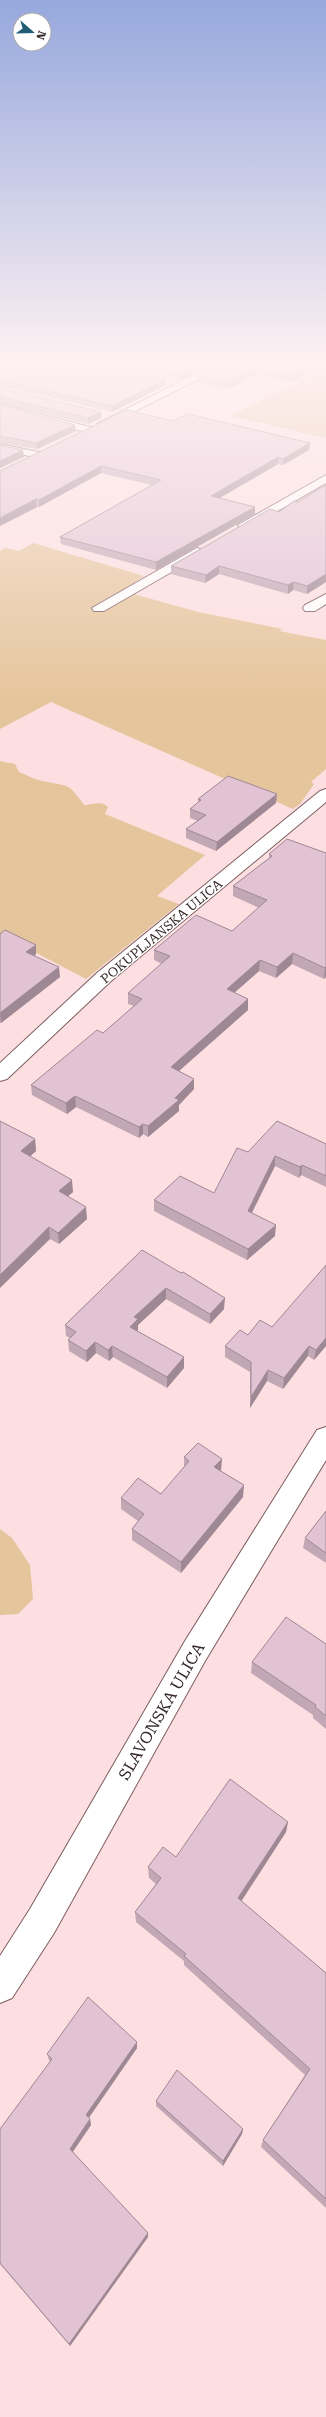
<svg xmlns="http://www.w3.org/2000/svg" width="326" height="2417" viewBox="0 0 326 2417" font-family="'Roboto Serif',serif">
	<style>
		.green { fill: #e5c59c }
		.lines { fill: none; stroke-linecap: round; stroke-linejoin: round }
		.minor-casing { stroke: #7c5d5f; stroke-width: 2 }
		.minor { fill: #fff; fill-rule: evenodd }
		.wall { fill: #c2a8b5 }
		.shaded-wall { fill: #9e8894 }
		.building { fill: #e2c3d3; stroke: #9e8894 }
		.labels { text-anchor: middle; stroke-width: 3; stroke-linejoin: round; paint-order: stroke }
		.street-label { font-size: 13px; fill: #37292a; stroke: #fff }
		.near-street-label { font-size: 16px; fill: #37292a; stroke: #fff }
	</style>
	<rect width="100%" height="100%" fill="#fddfe1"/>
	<path class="green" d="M 326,368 L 326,438 L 231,416 Z
		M 33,543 L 144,576 L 123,591 L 198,612 L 283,629 L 279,631 L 326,640 L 326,769 L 311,782 L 314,784 L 300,804 L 293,809 L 51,702 L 0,729 L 0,551 L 5,548 L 19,551 Z
		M 0,761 L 15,764 L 19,772 C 27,775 35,780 43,781 C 69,787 67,781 84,805 C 93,805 101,800 108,807 L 105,814 L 205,855 L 157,896 L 179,904 L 86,979 L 0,934 Z
		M 0,1529 L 12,1538 L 30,1565 L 33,1599 L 18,1614 L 0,1615 Z"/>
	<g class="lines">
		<defs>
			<path id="minor" d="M 223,360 L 236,360 L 106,426 L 102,427 L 97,424 Z
				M 0,404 L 94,428 L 95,430 L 90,433 L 0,410 Z
				M 0,444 L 43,453 L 44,455 L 39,458 L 0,450 Z
				M 326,475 L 326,483 L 248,528 L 240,528 L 238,525 Z
				M 197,548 L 201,549 L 203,552 L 201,555 L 104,611 L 94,611 L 92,608 Z
				M 326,594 L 326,604 L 315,611 L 305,611 L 303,608 L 305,605 Z
				M 326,789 L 326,802 L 111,981 L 7,1079 L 0,1081 L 0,1063 L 97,973 L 320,791 Z
				M 326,1427 L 326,1460 L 205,1661 L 54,1933 L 12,1998 L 0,2003 L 0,1956 L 30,1909 L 185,1641 L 317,1430 Z"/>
		</defs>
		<use href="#minor" class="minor-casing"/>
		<use href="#minor" class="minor"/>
	</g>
	<path class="wall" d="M 0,360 L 166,379 L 166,385 L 112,412 L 0,386 Z
		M 96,360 L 219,360 L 183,379 L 177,380 Z
		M 326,360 L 326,365 L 289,383 L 255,375 L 229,389 L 198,382 L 198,376 Z
		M 0,388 L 101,412 L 101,418 L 88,424 L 0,403 Z
		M 0,405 L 76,431 L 37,449 L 0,443 Z
		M 173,421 L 309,450 L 283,465 L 278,464 L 220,498 L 255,514 L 156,570 L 61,544 L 60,537 L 152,485 L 101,473 L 39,507 L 37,507 L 0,526 L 0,471 Z
		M 326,485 L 326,582 L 307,594 L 293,590 L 288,594 L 219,574 L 205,583 L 171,574 L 171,566 L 298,502 Z
		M 198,799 L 276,803 L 216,851 L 186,838 L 186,829 L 198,821 L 190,818 L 190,809 L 198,803 Z
		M 326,853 L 326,977 L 324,979 L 292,964 L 276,978 L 259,971 L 234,993 L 248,999 L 248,1010 L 179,1071 L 194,1089 L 179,1105 L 179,1111 L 148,1137 L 143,1134 L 139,1138 L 76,1107 L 67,1114 L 32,1095 L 31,1085 L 103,1033 L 134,1006 L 128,1004 L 128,993 L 162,964 L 154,960 L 154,950 L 232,931 L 259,908 L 233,896 L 233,886 L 269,858 L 269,854 Z
		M 0,934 L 36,945 L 36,954 L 35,956 L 60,977 L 1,1023 L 0,1023 Z
		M 0,1121 L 35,1139 L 36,1151 L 30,1156 L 73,1192 L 68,1196 L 87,1219 L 59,1244 L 50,1239 Z
		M 326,1144 L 326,1187 L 301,1175 L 299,1178 L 275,1166 L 252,1213 L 275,1236 L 247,1260 L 154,1211 L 154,1200 L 214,1193 L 248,1152 Z
		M 142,1250 L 224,1309 L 210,1324 L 166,1299 L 138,1325 L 138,1330 L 137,1331 L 184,1357 L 184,1368 L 167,1388 L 113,1357 L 109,1361 L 96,1353 L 87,1362 L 69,1351 L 68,1340 L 70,1338 L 66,1336 L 65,1325 Z
		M 272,1327 L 326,1346 L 314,1360 L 308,1356 L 283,1389 L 267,1381 L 250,1408 L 250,1372 L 225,1357 L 225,1346 L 248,1335 Z
		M 184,1457 L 221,1471 L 243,1497 L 181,1573 L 132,1540 L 132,1529 L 138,1521 L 121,1509 L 121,1498 L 161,1494 L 184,1467 Z
		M 326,1511 L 326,1563 L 303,1548 L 305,1538 Z
		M 326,1644 L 326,1729 L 313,1718 L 313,1715 L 251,1673 L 252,1662 Z
		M 288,1822 L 286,1832 L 241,1901 L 326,1973 L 326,2208 L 261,2147 L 263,2140 L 305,2075 L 184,1965 L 184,1961 L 136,1922 L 135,1912 L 156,1884 L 149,1878 L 148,1867 L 176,1857 Z
		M 137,2048 L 89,2118 L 90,2119 L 91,2125 L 73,2152 L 148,2237 L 70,2346 L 0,2264 L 0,2129 L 50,2062 L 49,2060 L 47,2054 Z
		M 156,2101 L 243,2129 L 242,2134 L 223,2166 L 156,2106 Z"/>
	<path class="shaded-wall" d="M 207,360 L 219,360 L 183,379 L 177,380 L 177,373 Z
		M 323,360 L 326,360 L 326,365 L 289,383 L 289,377 Z
		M 255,369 L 255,375 L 229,389 L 229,382 Z
		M 166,379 L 166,385 L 112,412 L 112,406 Z
		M 101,412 L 101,418 L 88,424 L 88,418 Z
		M 75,425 L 76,431 L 37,449 L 36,443 Z
		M 310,443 L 309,450 L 283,465 L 283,459 Z
		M 23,450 L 24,457 L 0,468 L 0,461 Z
		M 278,457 L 278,464 L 211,503 L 211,496 Z
		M 101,466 L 101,473 L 39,507 L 39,500 Z
		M 36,499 L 37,507 L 0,526 L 0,518 Z
		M 255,507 L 255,514 L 156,570 L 156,562 Z
		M 219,566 L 219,574 L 205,583 L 206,575 Z
		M 326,574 L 326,582 L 307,594 L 307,586 Z
		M 294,582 L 293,590 L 288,594 L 288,585 Z
		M 277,794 L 276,803 L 216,851 L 217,842 Z
		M 36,945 L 36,954 L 27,961 L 26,952 Z
		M 293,953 L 292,964 L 276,978 L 277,967 Z
		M 260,960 L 259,971 L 226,1000 L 227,989 Z
		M 59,967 L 60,977 L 1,1023 L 0,1013 Z
		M 326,967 L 326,977 L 324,979 L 325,968 Z
		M 248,999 L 248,1010 L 171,1078 L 171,1067 Z
		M 194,1079 L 194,1089 L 179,1105 L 179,1111 L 148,1137 L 148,1126 Z
		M 75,1096 L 76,1107 L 67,1114 L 66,1103 Z
		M 143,1124 L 143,1134 L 139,1138 L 139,1127 Z
		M 35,1139 L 36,1151 L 23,1163 L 21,1151 Z
		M 275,1156 L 275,1166 L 247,1222 L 248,1211 Z
		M 302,1165 L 301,1175 L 299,1178 L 300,1167 Z
		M 72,1180 L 73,1192 L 60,1203 L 59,1191 Z
		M 86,1207 L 87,1219 L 59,1244 L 58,1233 Z
		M 276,1225 L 275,1236 L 247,1260 L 248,1249 Z
		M 49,1227 L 50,1239 L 0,1288 L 0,1275 Z
		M 166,1288 L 166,1299 L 138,1325 L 138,1330 L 131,1338 L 130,1327 L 134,1317 Z
		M 225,1298 L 224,1309 L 210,1324 L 210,1314 Z
		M 326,1338 L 326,1346 L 314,1360 L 316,1350 Z
		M 95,1342 L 96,1353 L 87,1362 L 86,1351 Z
		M 112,1346 L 113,1357 L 109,1361 L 108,1350 Z
		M 309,1346 L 308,1356 L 283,1389 L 284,1378 Z
		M 184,1357 L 184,1368 L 167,1388 L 167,1377 Z
		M 268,1370 L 267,1381 L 250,1408 L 251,1397 Z
		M 222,1459 L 221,1471 L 214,1467 Z
		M 244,1485 L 243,1497 L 181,1573 L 181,1562 Z
		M 288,1822 L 286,1832 L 237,1908 L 238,1898 Z
		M 137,2042 L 137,2048 L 87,2120 L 86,2115 Z
		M 90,2119 L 91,2125 L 71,2154 L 70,2149 Z
		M 243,2129 L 242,2134 L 223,2166 L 223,2161 Z
		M 148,2233 L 148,2237 L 70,2346 L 69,2344 Z"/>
	<path class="building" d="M 0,360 L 90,360 L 166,379 L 112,406 L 0,380 Z
		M 122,360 L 207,360 L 183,372 L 177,373 Z
		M 227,360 L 323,360 L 289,377 L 255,369 L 229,382 L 198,376 Z
		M 0,388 L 101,412 L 88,418 L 0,397 Z
		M 0,405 L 75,425 L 36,443 L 0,436 Z
		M 127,410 L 173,421 L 188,414 L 310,443 L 283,459 L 278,457 L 211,496 L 255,507 L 156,562 L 60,537 L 161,480 L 101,466 L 39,500 L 36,499 L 0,518 L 0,471 Z
		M 0,445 L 23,450 L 0,461 Z
		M 326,485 L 326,574 L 307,586 L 294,582 L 288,585 L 219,566 L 206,575 L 171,566 L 270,509 L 279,512 L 294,501 L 298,502 Z
		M 228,776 L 277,794 L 217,842 L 186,829 L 206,815 L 190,809 L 201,800 L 198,799 Z
		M 287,839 L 326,853 L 326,967 L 325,968 L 293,953 L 277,967 L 260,960 L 227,989 L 248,999 L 171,1067 L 194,1079 L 175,1098 L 179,1100 L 148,1126 L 143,1124 L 139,1127 L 75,1096 L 66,1103 L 31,1085 L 97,1030 L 103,1033 L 142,999 L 128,993 L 170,956 L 154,950 L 196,915 L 232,931 L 267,900 L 233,886 L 272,856 L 269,854 Z
		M 5,930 L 36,945 L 26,952 L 59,967 L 0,1013 L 0,934 Z
		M 0,1121 L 35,1139 L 21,1151 L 72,1180 L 59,1191 L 86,1207 L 58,1233 L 49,1227 L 0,1275 Z
		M 277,1121 L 326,1144 L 326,1176 L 302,1165 L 300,1167 L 275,1156 L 248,1211 L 276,1225 L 248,1249 L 154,1200 L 180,1176 L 214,1193 L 237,1148 L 248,1152 Z
		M 142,1250 L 181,1273 L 183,1272 L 225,1298 L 210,1314 L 166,1288 L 134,1317 L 138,1319 L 130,1327 L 184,1357 L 167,1377 L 112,1346 L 108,1350 L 95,1342 L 86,1351 L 68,1340 L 76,1332 L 65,1325 Z
		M 326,1265 L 326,1338 L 316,1350 L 309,1346 L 284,1378 L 268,1370 L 251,1397 L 251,1362 L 225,1346 L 240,1330 L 248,1335 L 260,1320 L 272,1327 Z
		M 198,1443 L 222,1459 L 214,1467 L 244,1485 L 181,1562 L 132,1529 L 144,1514 L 121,1498 L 138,1478 L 161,1494 L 189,1461 L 184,1457 Z
		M 326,1511 L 326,1553 L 305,1538 Z
		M 286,1617 L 326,1644 L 326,1716 L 315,1707 L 316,1705 L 252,1662 Z
		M 230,1779 L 288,1822 L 238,1898 L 326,1973 L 326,2199 L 263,2140 L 310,2069 L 184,1956 L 186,1954 L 135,1912 L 161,1878 L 148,1867 L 163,1847 L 176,1857 Z
		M 88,1997 L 137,2042 L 86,2115 L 90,2119 L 70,2149 L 148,2233 L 69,2344 L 0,2263 L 0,2129 L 52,2059 L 47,2054 Z
		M 177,2070 L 243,2129 L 223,2161 L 156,2101 Z"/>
	<linearGradient id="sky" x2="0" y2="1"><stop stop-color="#96a8dd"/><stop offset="0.52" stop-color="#fef1f2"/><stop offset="1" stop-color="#fef1f2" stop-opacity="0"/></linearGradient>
	<rect width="326" height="699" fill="url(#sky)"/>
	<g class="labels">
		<g class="street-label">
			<text transform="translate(161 931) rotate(-40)" y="5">POKUPLJANSKA ULICA</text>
		</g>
		<g class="near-street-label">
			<text transform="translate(161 1711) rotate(-60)" y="6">SLAVONSKA ULICA</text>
		</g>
	</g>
	<g transform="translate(32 32) rotate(110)"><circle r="19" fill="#ffffff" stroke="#afa9aa"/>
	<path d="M0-3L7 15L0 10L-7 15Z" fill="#215e75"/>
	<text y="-6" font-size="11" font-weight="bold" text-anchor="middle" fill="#37292a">N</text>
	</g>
</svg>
